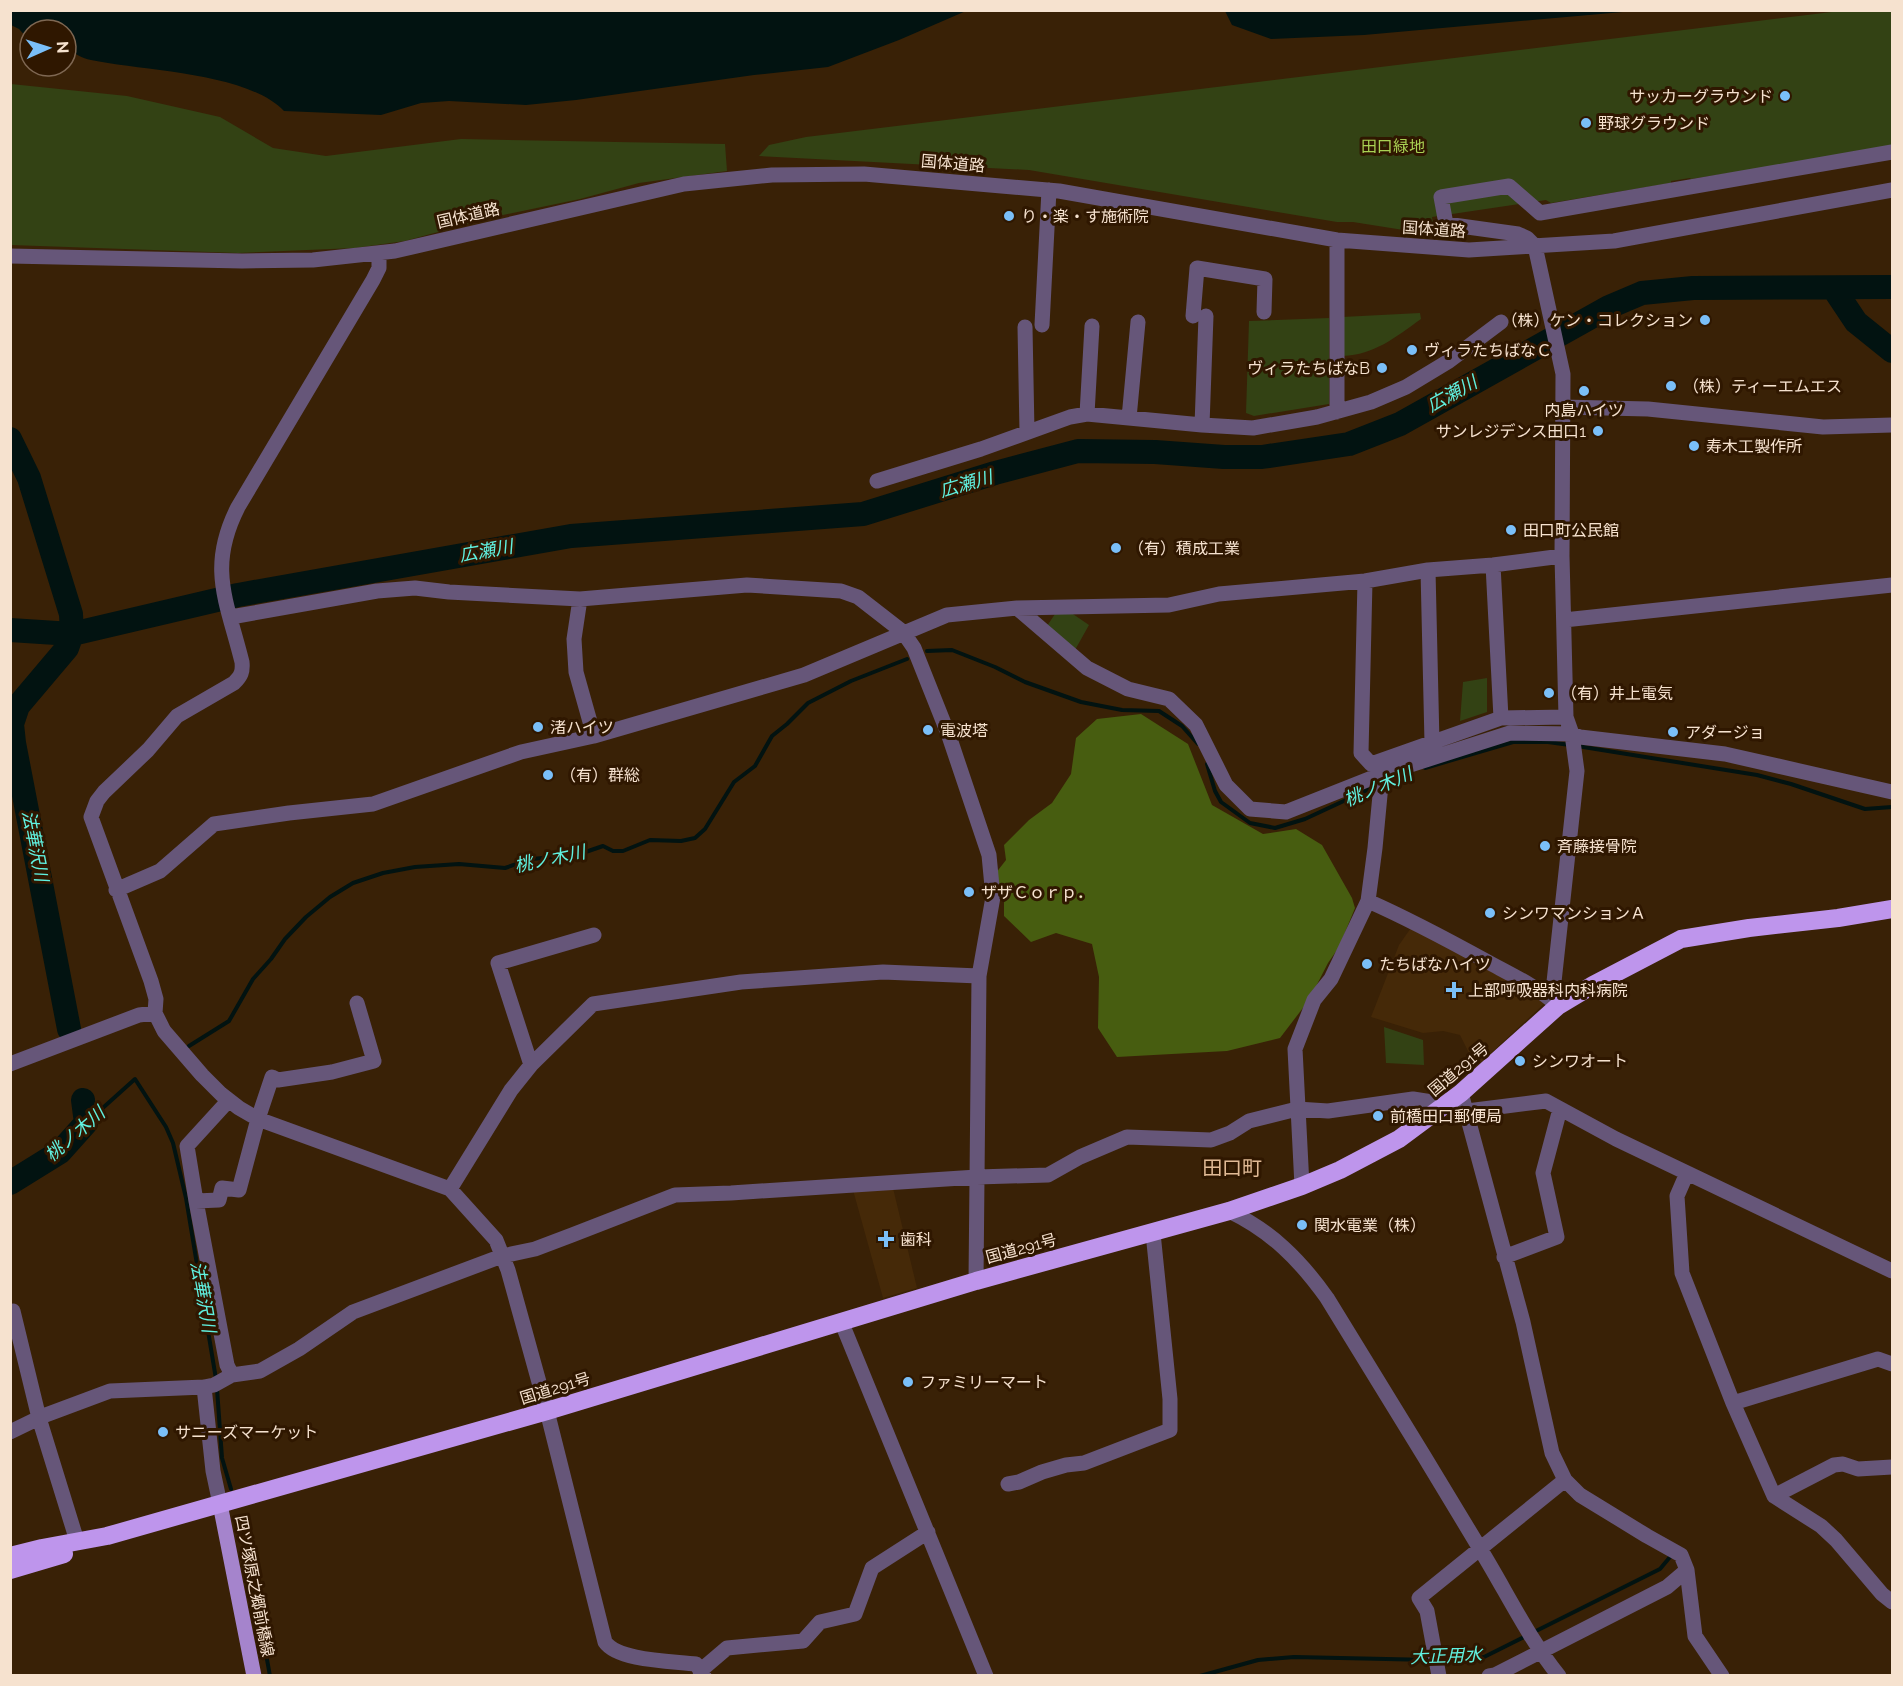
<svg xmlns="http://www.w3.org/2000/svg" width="1903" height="1686" viewBox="0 0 1903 1686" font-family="Raleway,'Noto Sans JP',sans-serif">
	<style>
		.built { fill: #452908 }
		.green { fill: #334214 }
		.forest { fill: #475d10 }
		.water { fill: #021311 }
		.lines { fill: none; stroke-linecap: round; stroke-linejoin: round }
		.stream { stroke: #021311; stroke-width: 4 }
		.river { stroke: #021311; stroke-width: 24 }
		.minor { stroke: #665679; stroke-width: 15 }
		.major { stroke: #a584cc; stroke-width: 15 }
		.highway { stroke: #be95ec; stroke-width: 18 }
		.poi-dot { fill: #7abff8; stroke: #2f1700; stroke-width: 2 }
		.labels { text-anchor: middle; stroke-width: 6; stroke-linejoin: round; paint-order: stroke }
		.poi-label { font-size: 16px; fill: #f6e2cf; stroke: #2f1700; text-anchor: start }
		.park-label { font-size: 16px; fill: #a9d153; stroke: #2f1700 }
		.street-label { font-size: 16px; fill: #f6e2cf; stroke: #2f1700 }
		.water-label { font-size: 18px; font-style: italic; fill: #60f2e1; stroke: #2f1700 }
		.quarter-label { font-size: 20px; fill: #e1ba95; stroke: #2f1700 }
	</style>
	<rect width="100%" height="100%" fill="#392106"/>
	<path class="built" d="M 1413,925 L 1546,1002 L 1476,1067 L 1460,1035 L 1443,1031 L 1423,1033 L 1371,1017 L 1399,945 Z
		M 893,1188 L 917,1288 L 883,1298 L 853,1190 Z"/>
	<path class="green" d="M 1840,11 L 1892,11 L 1892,148 L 1691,179 L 1690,178 L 1671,181 L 1671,183 L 1551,203 L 1546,200 L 1432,217 L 1435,235 L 1353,222 L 1337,222 L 1029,170 L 759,156 L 769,145 L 806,137 Z
		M 11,84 L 127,96 L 220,117 L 273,148 L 326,156 L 461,139 L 725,144 L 727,171 L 639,183 L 580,199 L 489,218 L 405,241 L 355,248 L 238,253 L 11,245 Z
		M 1420,313 L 1421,319 C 1396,337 1374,355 1343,356 L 1342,317 Z
		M 1329,318 L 1329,404 L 1254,416 L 1246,413 L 1249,321 Z
		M 1057,611 L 1070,612 L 1089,625 L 1075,650 L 1047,626 Z
		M 1487,678 L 1487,712 L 1460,721 L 1463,682 Z
		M 1384,1027 L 1423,1040 L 1424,1065 L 1386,1063 Z"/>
	<path class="forest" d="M 1141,714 L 1188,744 L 1212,805 L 1263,834 L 1296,829 L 1322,845 L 1352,898 L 1355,908 L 1339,947 L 1328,963 L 1309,1000 L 1280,1038 L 1227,1051 L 1117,1057 L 1098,1028 L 1099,977 L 1092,944 L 1056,933 L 1031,942 L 1004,916 L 1004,898 L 992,878 L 1006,860 L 1004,845 L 1029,820 L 1052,803 L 1071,774 L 1076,738 L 1097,719 Z"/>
	<path class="water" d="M 11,10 L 966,10 L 966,11 L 899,40 L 828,67 L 754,75 L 576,100 L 526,105 L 449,101 L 421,103 L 381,115 L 284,111 C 247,72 142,71 91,60 C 82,59 75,52 66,50 L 66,30 L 30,30 L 30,41 L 19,29 L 11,25 Z
		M 1225,11 L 1634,11 L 1364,35 L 1271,39 L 1232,25 Z"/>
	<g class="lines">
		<path class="stream" d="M 927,651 L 952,650 L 995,667 L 1025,682 L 1081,702 L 1122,710 L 1159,711 L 1182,726 L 1198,744
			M 1577,746 L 1757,775 L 1791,784 L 1865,809 L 1892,807
			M 1207,764 L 1215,791 L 1221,802 L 1250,823 L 1275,828 L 1305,819 L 1376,786
			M 1425,768 L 1513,742 L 1548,742 L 1570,745
			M 189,1046 L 229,1021 L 253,979 L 271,959 L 285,939 L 306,917 L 330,897 L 353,883 L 383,873 L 415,867 L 459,864 L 505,868 L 531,859 L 555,857 L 568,858 L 603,846 L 613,851 L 623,851 L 650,840 L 681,841 L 695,838 L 705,829 L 734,782 L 755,766 L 772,736 L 787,724 L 808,703 L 851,681 L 907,659
			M 86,1123 L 135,1079 L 166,1127 L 173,1143 L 186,1198 L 216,1379
			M 217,1389 L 222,1458 L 231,1489
			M 241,1516 L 270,1676
			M 1532,1633 L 1660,1569 L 1670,1557
			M 1439,1660 L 1471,1660 L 1484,1657 L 1526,1636
			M 1200,1676 L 1258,1660 L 1294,1657 L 1432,1660"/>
		<path class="river" d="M 1834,289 L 1856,322 L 1892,351
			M 10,439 L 29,478 L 71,614 L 72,634 L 67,648 L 18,706 L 12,724 L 14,743 L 69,1029
			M 10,630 L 72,634 L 238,595 L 571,536 L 863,514 L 995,473 L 1078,451 L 1155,452 L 1224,457 L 1262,457 L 1349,444 L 1400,424 L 1609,307 L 1642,293 L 1693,288 L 1892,287
			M 10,1183 L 60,1152 L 86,1123 L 83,1100"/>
		<path class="minor" d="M 379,253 L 379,268 L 373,280 L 238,507 C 207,568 227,601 242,662 C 243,672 241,676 234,683 L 177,716 L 148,750 L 104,792 L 97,801 L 91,817 L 151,981 L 156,999 L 155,1013 L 164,1031 L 202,1075 L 221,1094 L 239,1108 L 258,1119 L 450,1189 L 496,1240 L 508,1270 L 547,1411 L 605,1642 C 618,1661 672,1661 696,1664 L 704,1676
			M 10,256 L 242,261 L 313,260 L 395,251 L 684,184 L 772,175 L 864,174 L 1059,191 L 1337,240 L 1469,250 L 1614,241 L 1892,190
			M 1193,316 L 1197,268 L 1265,279 L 1264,312
			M 1042,325 L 1049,190
			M 1025,327 L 1027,432
			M 1562,407 L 1648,409 L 1823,427 L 1892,425
			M 1337,412 L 1337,240
			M 1087,414 L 1092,326
			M 1129,418 L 1138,322
			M 1202,425 L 1206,316
			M 877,481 L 981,449 L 1070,417 L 1087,414 L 1202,425 L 1253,428 L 1317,417 L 1371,402 L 1406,387 L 1449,361 L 1501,322
			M 1493,565 L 1501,718
			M 1428,570 L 1432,743
			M 1365,581 L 1361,753 L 1371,764 L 1501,718 L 1566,717
			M 580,599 L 574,639 L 576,672 L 594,736
			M 1017,608 L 1087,668 L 1128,689 L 1169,699 L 1196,725 L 1226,785 L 1250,809 L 1286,812 L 1382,774 L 1510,733 L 1572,734 L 1580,737 L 1725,754 L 1892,792
			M 231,617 L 377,591 L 415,588 L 449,592 L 580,599 L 747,585 L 841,591 L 858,597 L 903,632 L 914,648 L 949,736 L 989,855 L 993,897 L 979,976
			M 1564,620 L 1892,585
			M 116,890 L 160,871 L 214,824 L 289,813 L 373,804 L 521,752 L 594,736 L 804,675 L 947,615 L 1017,608 L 1169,605 L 1219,594 L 1365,581 L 1428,570 L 1493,565 L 1562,556
			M 1368,901 C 1409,919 1448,940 1488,962 C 1512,975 1538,987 1558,1006
			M 1558,1006 L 1553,991 L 1577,771 L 1572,734 L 1566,717 L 1562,556 L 1563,374 L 1535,246 L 1527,238 L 1518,234 L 1446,224 L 1441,197 L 1509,186 L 1540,213 L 1892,152
			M 10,1064 L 139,1015 L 155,1013
			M 531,1065 L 498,963 L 594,935
			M 1461,1093 L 1523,1322 L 1552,1453 L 1565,1480 L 1580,1495 L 1647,1536 L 1681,1555 L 1687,1570 L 1695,1636 L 1722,1676
			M 1467,1111 L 1546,1101 L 1616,1139 L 1892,1271
			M 1687,1173 L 1677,1196 L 1682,1273 L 1733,1403 L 1774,1496 L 1821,1526 L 1836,1540 L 1882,1594 L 1892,1602
			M 1302,1186 L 1295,1049 L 1314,1000 L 1331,979 L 1368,901 L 1375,848 L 1382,774
			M 450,1189 L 511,1090 L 531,1065 L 593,1004 L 741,982 L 883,972 L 979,976 L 976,1281
			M 196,1201 L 187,1146 L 229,1100
			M 1229,1211 C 1271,1231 1300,1260 1327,1298 C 1379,1382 1431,1467 1482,1552 C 1507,1593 1529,1639 1559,1676
			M 1504,1257 L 1557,1237 L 1543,1173 L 1560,1109
			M 13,1311 L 39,1418 L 77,1541
			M 841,1321 L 986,1676
			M 232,1375 L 227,1365 L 196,1201 L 219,1200 L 222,1188 L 239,1190 L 258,1119 L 272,1077 L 278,1080 L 332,1072 L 374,1061 L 357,1003
			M 204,1387 L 213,1471 L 220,1504
			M 1733,1403 L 1878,1359 L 1892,1364
			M 10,1432 L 43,1416 L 110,1391 L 204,1387 L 214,1385 L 232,1375 L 260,1371 L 299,1349 L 353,1312 L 502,1256 L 535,1249 L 572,1235 L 675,1195 L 731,1193 L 977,1177 L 1048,1175 L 1080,1157 L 1127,1137 L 1211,1140 L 1230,1133 L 1249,1121 L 1297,1109 L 1328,1111 L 1413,1099 L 1432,1102 L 1441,1109
			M 1008,1484 L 1019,1482 L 1042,1472 L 1066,1465 L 1084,1463 L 1170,1430 L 1170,1399 L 1153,1233
			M 1774,1496 L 1834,1465 L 1843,1464 L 1858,1469 L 1892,1467
			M 700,1671 L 727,1648 L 803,1641 L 820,1622 L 855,1614 L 872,1568 L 928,1532
			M 1439,1676 L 1427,1611 L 1419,1598 L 1565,1480
			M 1489,1676 L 1495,1675 L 1667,1587 L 1687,1570"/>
		<path class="major" d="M 220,1504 L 254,1676"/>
		<path class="highway" d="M 10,1556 L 42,1548 L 107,1536 L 547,1411 L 976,1281 L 1229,1211 L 1302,1186 L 1340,1170 L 1399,1139 L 1461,1093 L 1558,1006 L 1593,985 L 1681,939 L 1749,928 L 1838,918 L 1892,909
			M 10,1570 L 64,1554"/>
	</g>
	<g class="poi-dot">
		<circle cx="1785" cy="96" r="6"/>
		<circle cx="1586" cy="123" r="6"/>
		<circle cx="1009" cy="216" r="6"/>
		<circle cx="1705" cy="320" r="6"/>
		<circle cx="1412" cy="350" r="6"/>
		<circle cx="1382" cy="368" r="6"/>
		<circle cx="1671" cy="386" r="6"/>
		<circle cx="1584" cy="391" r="6"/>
		<circle cx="1598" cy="431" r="6"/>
		<circle cx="1694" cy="446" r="6"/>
		<circle cx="1511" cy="530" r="6"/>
		<circle cx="1116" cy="548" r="6"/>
		<circle cx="1549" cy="693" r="6"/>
		<circle cx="538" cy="727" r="6"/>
		<circle cx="928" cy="730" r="6"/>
		<circle cx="1673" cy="732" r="6"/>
		<circle cx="548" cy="775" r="6"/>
		<circle cx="1545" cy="846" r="6"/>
		<circle cx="969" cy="892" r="6"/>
		<circle cx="1490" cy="913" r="6"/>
		<circle cx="1367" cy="964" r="6"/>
		<path d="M1451 981h6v6h6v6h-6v6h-6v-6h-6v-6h6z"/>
		<circle cx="1520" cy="1061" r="6"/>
		<circle cx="1378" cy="1116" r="6"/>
		<circle cx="1302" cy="1225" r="6"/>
		<path d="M883 1230h6v6h6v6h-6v6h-6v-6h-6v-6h6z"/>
		<circle cx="908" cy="1382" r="6"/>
		<circle cx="163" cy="1432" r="6"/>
	</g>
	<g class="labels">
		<g class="poi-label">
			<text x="1773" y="102" text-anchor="end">サッカーグラウンド</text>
			<text x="1598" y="129">野球グラウンド</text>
			<text x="1021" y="222">り・楽・す施術院</text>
			<text x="1693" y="326" text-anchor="end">（株）ケン・コレクション</text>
			<text x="1424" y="356">ヴィラたちばなＣ</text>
			<text x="1370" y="374" text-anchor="end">ヴィラたちばなB</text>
			<text x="1683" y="392">（株）ティーエムエス</text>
			<text x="1584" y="416" text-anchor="middle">内島ハイツ</text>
			<text x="1586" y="437" text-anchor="end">サンレジデンス田口1</text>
			<text x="1706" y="452">寿木工製作所</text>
			<text x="1523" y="536">田口町公民館</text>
			<text x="1128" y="554">（有）積成工業</text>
			<text x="1561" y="699">（有）井上電気</text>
			<text x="550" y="733">渚ハイツ</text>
			<text x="940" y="736">電波塔</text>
			<text x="1685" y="738">アダージョ</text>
			<text x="560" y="781">（有）群総</text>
			<text x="1557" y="852">斉藤接骨院</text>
			<text x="981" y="898">ザザＣｏｒｐ．</text>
			<text x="1502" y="919">シンワマンションＡ</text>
			<text x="1379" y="970">たちばなハイツ</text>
			<text x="1468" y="996">上部呼吸器科内科病院</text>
			<text x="1532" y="1067">シンワオート</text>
			<text x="1390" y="1122">前橋田口郵便局</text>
			<text x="1314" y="1231">関水電業（株）</text>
			<text x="900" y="1245">歯科</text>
			<text x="920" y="1388">ファミリーマート</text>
			<text x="175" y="1438">サニーズマーケット</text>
		</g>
		<g class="park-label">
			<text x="1393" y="152">田口緑地</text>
		</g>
		<g class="street-label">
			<text transform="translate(953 163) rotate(5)" y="6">国体道路</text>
			<text transform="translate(468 215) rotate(-13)" y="6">国体道路</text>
			<text transform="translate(1434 229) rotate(4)" y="6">国体道路</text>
			<text transform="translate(1458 1069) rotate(-40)" y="6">国道291号</text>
			<text transform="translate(1021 1248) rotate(-15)" y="6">国道291号</text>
			<text transform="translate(555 1388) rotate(-17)" y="6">国道291号</text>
			<text transform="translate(255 1586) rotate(79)" y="6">四ツ塚原之郷前橋線</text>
		</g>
		<g class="water-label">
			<text transform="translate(1452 394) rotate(-29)" y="6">広瀬川</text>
			<text transform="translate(966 484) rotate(-16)" y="6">広瀬川</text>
			<text transform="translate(486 551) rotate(-10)" y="6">広瀬川</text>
			<text transform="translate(1378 787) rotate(-23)" y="6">桃ノ木川</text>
			<text transform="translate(35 846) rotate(79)" y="6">法華沢川</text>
			<text transform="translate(550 859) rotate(-12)" y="6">桃ノ木川</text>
			<text transform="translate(75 1134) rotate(-41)" y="6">桃ノ木川</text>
			<text transform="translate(203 1297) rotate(80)" y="6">法華沢川</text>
			<text transform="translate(1446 1656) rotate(-2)" y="6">大正用水</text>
		</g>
		<g class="quarter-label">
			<text x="1232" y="1175">田口町</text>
		</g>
	</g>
	<rect width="1903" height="1686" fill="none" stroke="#f6e2cf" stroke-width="24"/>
	<g transform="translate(48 48) rotate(87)"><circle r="28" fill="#2f1700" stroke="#7f6853" stroke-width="1.5"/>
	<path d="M0-4.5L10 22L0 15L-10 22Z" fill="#7abff8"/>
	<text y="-9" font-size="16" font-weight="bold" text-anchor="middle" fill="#f6e2cf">N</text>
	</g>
</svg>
